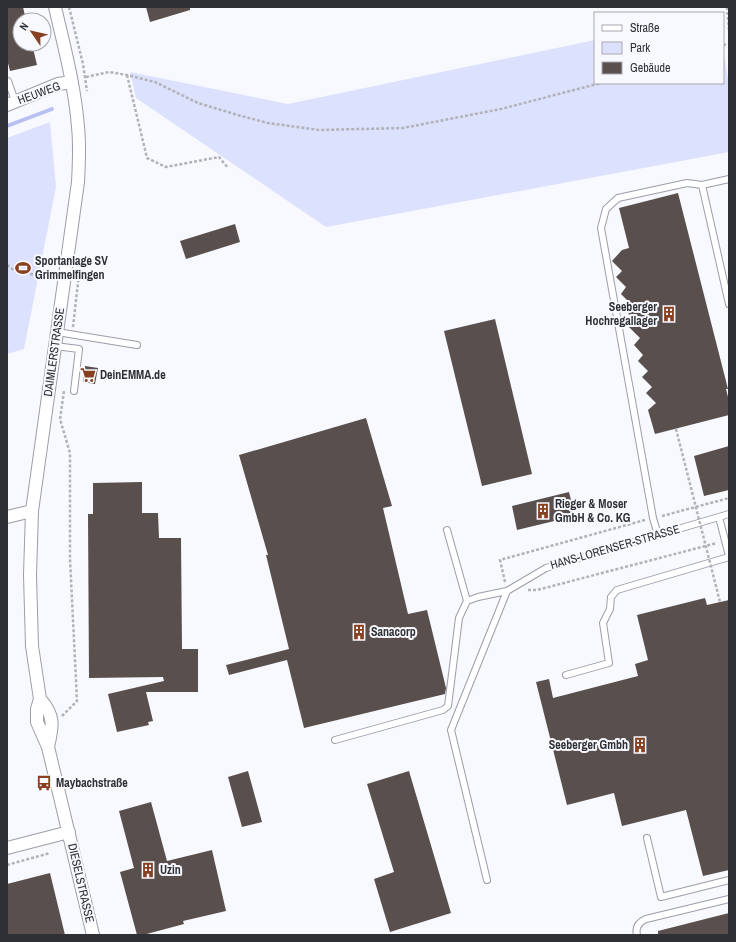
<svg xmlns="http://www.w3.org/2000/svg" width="736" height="942" viewBox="0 0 736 942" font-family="'Archivo Narrow',sans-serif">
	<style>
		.green { fill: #dce1fd }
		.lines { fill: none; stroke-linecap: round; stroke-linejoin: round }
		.stream { stroke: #b8c0f1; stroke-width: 4 }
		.building { fill: #594f4c }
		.service-casing { stroke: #9c9da7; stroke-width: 8 }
		.minor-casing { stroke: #9c9da7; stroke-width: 14 }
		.path { stroke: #b2b3b9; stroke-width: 2.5; stroke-dasharray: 3 2; stroke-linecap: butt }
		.service { stroke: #fff; stroke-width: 6 }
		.minor { stroke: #fff; stroke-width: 12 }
		.path-bridge { stroke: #b2b3b9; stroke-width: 2.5; stroke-dasharray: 3 2; stroke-linecap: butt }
		.labels { text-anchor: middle; stroke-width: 4; stroke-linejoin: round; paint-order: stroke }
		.street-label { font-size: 12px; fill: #2f3034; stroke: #f8f9ff }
		.poi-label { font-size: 12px; font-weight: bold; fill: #2f3034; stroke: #f8f9ff; text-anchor: start }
	</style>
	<rect width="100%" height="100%" fill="#f8f9ff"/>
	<path class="green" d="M 595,40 L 595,83 L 723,83 L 723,48 L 729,85 L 729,152 L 326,227 L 136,98 L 130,72 L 288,104 Z
		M 50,122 L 56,187 L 24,349 L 7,354 L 7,138 Z"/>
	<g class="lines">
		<path class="stream" d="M 7,126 L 52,109"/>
	</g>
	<path class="building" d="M 7,7 L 23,7 L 26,20 L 20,20 L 20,44 L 32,44 L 37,65 L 10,71 L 7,59 Z
		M 146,7 L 190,7 L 190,10 L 150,22 Z
		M 678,193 L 728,389 L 726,389 L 729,401 L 729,415 L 655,434 L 648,410 L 656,403 L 646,393 L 652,387 L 642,377 L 648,371 L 638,361 L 643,355 L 634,345 L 640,338 L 628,326 L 634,319 L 624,309 L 630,303 L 621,294 L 626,287 L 616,277 L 622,271 L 612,261 L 622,250 L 629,248 L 619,208 Z
		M 235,224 L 240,242 L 186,259 L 180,241 Z
		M 495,319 L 532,474 L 482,486 L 444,331 Z
		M 85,366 L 98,368 L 95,384 L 83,382 Z
		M 366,418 L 392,506 L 383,508 L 408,614 L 427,610 L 446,688 L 445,694 L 304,728 L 287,660 L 229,675 L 226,665 L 289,649 L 266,555 L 268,555 L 239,455 Z
		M 729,446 L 729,490 L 704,496 L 694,456 Z
		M 142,482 L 142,513 L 158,513 L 159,538 L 181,538 L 182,649 L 198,649 L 198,692 L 146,692 L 153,721 L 148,722 L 149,725 L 117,732 L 108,694 L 164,681 L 163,677 L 89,678 L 88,514 L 93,514 L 93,483 Z
		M 569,492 L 575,516 L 517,530 L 512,506 Z
		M 705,598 L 707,605 L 729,600 L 729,870 L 703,876 L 686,810 L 622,826 L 614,793 L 567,805 L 536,682 L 549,679 L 553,698 L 638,676 L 635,664 L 648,660 L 637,615 Z
		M 248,771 L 262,822 L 242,827 L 228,777 Z
		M 409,771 L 451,913 L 390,932 L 374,879 L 394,872 L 367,784 Z
		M 151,802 L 167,861 L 212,850 L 226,911 L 183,921 L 184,924 L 143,935 L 137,935 L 120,872 L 134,868 L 119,811 Z
		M 50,873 L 65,935 L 7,935 L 7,884 Z
		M 729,913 L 729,935 L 658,935 L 658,931 Z"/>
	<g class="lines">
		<defs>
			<path id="service" d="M 8,81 L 15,101
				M 702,185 L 729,304
				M 57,332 L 137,345
				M 55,346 L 79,349 L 74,391
				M 719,517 L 729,556
				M 447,530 L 467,601
				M 658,535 L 653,518 L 601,228 L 606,209 L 618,198 L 687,183 L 702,185 L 729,179
				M 566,675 L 609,663 L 603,623 L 610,609 L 611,597 L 617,590 L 729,557
				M 335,740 L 443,710 L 448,706 L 459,618 L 467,601 L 478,597 L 507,591 L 546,568 L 729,514
				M 647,838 L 661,897 L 729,880
				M 487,880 L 451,730 L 507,591
				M 637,935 C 635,927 639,922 646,919 L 729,899"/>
			<path id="minor" d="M 55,7 C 64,46 75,87 78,127 C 80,146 79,164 78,182 L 32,511 L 30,575 L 32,646 L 40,699 L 37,709 L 37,722 L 48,747 L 93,935
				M 7,105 L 58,84 L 72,82
				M 7,517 L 32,511
				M 40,699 C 55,716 53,725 48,747
				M 7,848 L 69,832"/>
		</defs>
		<use href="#service" class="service-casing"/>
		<use href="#minor" class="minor-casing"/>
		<path class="path" d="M 69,7 L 83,64 L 87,91
			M 727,7 L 729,30
			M 723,45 L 729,44
			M 127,75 L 147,158 L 166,167 L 219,157 L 228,168
			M 86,77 L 109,72 L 127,75 L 155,82 L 198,103 L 241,116 L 268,123 L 319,130 L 403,128 L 501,109 L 601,83
			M 7,265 L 14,270 L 48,278
			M 73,327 L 80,265
			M 662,516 L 729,498
			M 505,582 L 500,560 L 645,520
			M 528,590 L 537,590 L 717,543
			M 62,716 L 77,701 L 70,559 L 70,453 L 60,419 L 64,391
			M 7,865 L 50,853"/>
		<use href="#service" class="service"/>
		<use href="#minor" class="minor"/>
		<path class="path-bridge" d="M 676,429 L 720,602"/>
	</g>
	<defs>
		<symbol id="stadium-bare" viewBox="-9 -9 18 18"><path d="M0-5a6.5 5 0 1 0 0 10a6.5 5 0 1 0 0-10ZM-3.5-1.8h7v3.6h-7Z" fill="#884021" stroke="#f8f9ff" stroke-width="2.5" paint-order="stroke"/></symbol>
		<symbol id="building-bare" viewBox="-9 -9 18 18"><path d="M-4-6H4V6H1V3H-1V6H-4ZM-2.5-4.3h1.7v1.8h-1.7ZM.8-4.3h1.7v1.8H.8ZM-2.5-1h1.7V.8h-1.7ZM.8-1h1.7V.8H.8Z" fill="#884021" stroke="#f8f9ff" stroke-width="2.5" paint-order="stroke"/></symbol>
		<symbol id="supermarket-bare" viewBox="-9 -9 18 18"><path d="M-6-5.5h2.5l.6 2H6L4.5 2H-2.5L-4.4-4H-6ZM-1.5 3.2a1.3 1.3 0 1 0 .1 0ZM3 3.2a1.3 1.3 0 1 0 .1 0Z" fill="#884021" stroke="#f8f9ff" stroke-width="2.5" paint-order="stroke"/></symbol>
		<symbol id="bus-bare" viewBox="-9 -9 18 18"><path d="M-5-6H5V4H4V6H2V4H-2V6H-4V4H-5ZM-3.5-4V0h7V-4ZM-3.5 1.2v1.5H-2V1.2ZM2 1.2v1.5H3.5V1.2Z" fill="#884021" stroke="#f8f9ff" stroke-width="2.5" paint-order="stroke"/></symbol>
	</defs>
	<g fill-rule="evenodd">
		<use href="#stadium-bare" x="12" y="257" width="22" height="22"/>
		<use href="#building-bare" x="658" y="303" width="22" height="22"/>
		<use href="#supermarket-bare" x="77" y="364" width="22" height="22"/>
		<use href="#building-bare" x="532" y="500" width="22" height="22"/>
		<use href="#building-bare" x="348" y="621" width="22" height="22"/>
		<use href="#building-bare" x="629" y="734" width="22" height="22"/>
		<use href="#bus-bare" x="33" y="772" width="22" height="22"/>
		<use href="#building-bare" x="137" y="859" width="22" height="22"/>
	</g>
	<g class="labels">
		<g class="street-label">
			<text transform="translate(39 93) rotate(-20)" y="4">HEUWEG</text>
			<text transform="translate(54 352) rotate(-82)" y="4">DAIMLERSTRASSE</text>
			<text transform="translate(615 547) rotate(-16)" y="4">HANS-LORENSER-STRASSE</text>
			<text transform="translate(81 883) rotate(77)" y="4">DIESELSTRASSE</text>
		</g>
		<g class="poi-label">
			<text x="35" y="265">Sportanlage SV<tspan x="35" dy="14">Grimmelfingen</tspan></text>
			<text x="657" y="311" text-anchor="end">Seeberger<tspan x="657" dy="14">Hochregallager</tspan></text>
			<text x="100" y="379">DeinEMMA.de</text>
			<text x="555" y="508">Rieger &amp; Moser<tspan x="555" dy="14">GmbH &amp; Co. KG</tspan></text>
			<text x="371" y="636">Sanacorp</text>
			<text x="628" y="749" text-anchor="end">Seeberger Gmbh</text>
			<text x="56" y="787">Maybachstraße</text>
			<text x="160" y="874">Uzin</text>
		</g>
	</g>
	<rect width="736" height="942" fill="none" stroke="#2f3034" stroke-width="16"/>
	<rect x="594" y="12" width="130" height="72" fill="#f8f9ff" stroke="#a8a9ae"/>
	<rect x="602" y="25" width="20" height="6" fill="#ffffff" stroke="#a8a9ae"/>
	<text x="630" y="32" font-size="12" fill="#2f3034">Straße</text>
	<rect x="602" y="42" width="20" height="12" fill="#dce1fd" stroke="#a8a9ae"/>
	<text x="630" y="52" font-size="12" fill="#2f3034">Park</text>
	<rect x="602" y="62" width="20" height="12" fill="#594f4c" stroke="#a8a9ae"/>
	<text x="630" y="72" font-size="12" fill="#2f3034">Gebäude</text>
	<g transform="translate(32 32) rotate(304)"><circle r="19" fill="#f8f9ff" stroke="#a8a9ae"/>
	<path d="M0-3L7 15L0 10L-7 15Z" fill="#884021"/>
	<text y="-6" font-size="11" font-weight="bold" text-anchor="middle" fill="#2f3034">N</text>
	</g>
</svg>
